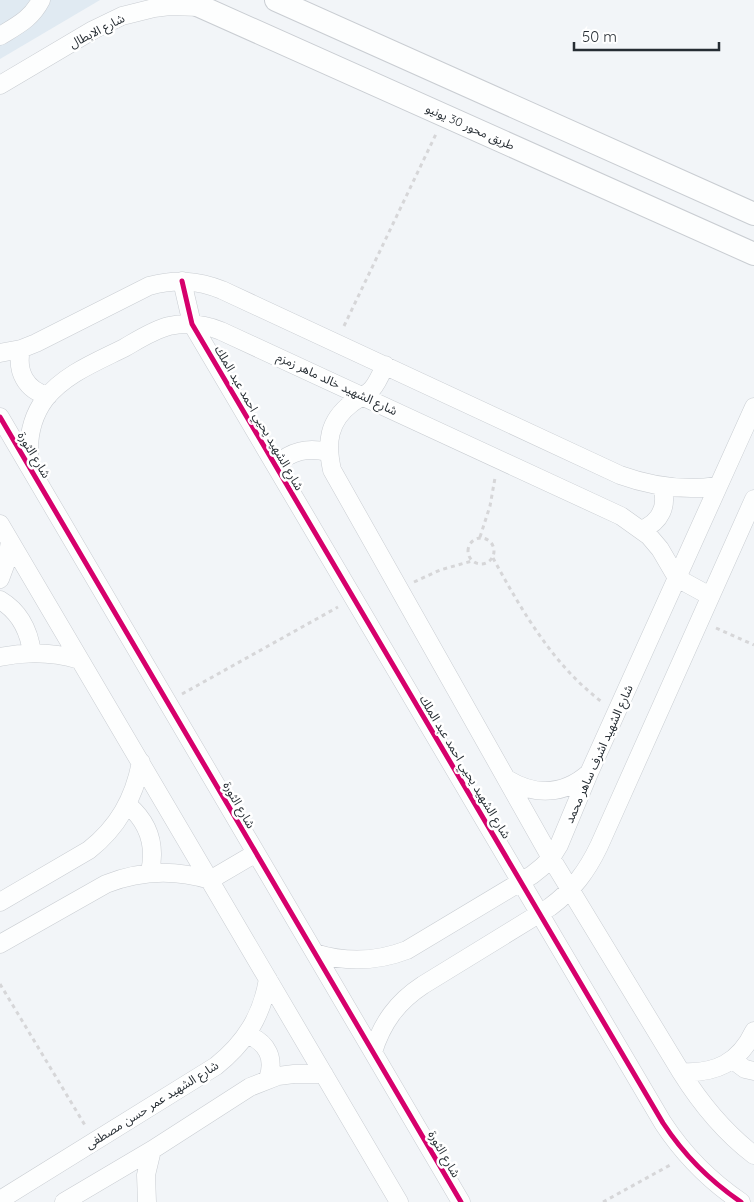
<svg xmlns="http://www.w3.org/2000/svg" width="754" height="1202" viewBox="0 0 754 1202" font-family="Quicksand,'Noto Sans Arabic',sans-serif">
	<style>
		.built { fill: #e0eaf2 }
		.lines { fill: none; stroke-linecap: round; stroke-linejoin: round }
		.minor-casing { stroke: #c9cdd2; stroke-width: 19 }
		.tertiary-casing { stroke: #c9cdd2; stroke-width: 24 }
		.path { stroke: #d6d6d8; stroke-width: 3; stroke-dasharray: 4 4; stroke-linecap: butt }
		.minor { stroke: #fdfefe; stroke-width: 18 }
		.tertiary { stroke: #fdfefe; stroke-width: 22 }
		.cycleway-casing { stroke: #fff; stroke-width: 8 }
		.cycleway { stroke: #d6006c; stroke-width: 5 }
		.labels { text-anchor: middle; stroke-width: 5; stroke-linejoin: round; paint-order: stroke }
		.street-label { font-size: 12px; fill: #262d33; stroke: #fff }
	</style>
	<rect width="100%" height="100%" fill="#f2f5f8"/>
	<path class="built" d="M 0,0 L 100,0 L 0,59 Z"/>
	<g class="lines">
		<defs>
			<path id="minor" d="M 0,36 C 18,25 31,19 41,0
				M 0,85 L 93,30 L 122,16 L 154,8 L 170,6 L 200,7
				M 182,281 L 192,324 L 663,1123 C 684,1155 710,1181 741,1202
				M 21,349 C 16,372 26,390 48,396
				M 0,353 L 21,349 L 36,343 L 149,286 C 175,279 197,280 222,290 L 620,475 C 653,487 684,491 718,486
				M 385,365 C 381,374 378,382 372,389 C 366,395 359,398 352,403 C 328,421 326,443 332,470 L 551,858 L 681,1072 C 701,1104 724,1132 754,1155
				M 0,417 L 461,1202
				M 30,465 C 27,442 31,418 45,399 C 65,374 96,362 124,348 C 138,340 153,330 169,326 C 187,322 204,324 221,331 L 621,516 L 649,536 L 660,549 L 677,578 L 710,596
				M 275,465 C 292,451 307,447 328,452
				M 0,524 L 399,1202
				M 641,530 C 661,522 668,506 662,486
				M 0,579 L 7,560 L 10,541
				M 0,600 C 20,612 29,630 32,653
				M 0,657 C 28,651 53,652 80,660
				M 507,779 C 535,796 564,795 589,773
				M 128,805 C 149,823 156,845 150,872
				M 0,902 L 89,850 C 118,827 134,799 141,762
				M 0,944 L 106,884 C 141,870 174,869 210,880 L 256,853
				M 315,953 C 347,963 376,962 407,950 L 532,875 L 542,867 L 551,858 L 559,845 L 589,773 L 754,407
				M 248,1035 C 268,1043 275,1059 268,1079
				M 373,1052 C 382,1023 397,1002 423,985 L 550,907 C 573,890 587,871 599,846 L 754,499
				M 733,1060 L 745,1069 L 754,1071
				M 681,1072 C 715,1074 739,1063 754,1031
				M 0,1200 L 216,1066 C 245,1043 262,1016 268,979
				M 64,1202 L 152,1150 L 250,1087 L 278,1076 L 294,1074 L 324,1074
				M 147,1202 L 146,1175 L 152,1150"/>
			<path id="tertiary" d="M 186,0 L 754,254
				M 276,0 L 754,214"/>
		</defs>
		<use href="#minor" class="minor-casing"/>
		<use href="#tertiary" class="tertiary-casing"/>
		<path class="path" d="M 344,326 L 436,134
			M 480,537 L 490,506 L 495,478
			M468 551a13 13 0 1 1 26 0a13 13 0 1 1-26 0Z
			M 493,558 C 522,611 553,665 602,702
			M 414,582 L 440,570 L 472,561
			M 716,628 L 754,645
			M 182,694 L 338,607
			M 0,984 L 86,1127
			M 603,1202 L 672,1164"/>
		<use href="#minor" class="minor"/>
		<use href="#tertiary" class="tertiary"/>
		<defs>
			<path id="cycleway" d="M 182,281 L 192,324 L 663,1123 C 684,1155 710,1181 741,1202
				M 0,417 L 461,1202"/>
		</defs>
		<use href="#cycleway" class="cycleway-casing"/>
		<use href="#cycleway" class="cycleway"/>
	</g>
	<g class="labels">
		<g class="street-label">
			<text transform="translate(97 31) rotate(-27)" y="4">شارع الابطال</text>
			<text transform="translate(470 127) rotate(24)" y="4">طريق محور 30 يونيو</text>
			<text transform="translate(337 384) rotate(25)" y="4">شارع الشهيد خالد ماهر زمزم</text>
			<text transform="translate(259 418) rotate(60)" y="4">شارع الشهيد يحيي احمد عبد الملك</text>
			<text transform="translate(34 455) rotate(59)" y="4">شارع الثورة</text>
			<text transform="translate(599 754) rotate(-66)" y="4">شارع الشهيد اشرف ساهر محمد</text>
			<text transform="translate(465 767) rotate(59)" y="4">شارع الشهيد يحيي احمد عبد الملك</text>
			<text transform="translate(239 805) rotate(60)" y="4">شارع الثورة</text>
			<text transform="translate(152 1105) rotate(-32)" y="4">شارع الشهيد عمر حسن مصطفى</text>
			<text transform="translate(444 1154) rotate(60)" y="4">شارع الثورة</text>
		</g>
	</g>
	<path d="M574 42v8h145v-8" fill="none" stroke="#262d33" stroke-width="2.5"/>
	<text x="582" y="42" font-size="15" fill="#262d33" stroke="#ffffff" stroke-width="4" paint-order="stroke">50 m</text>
</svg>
